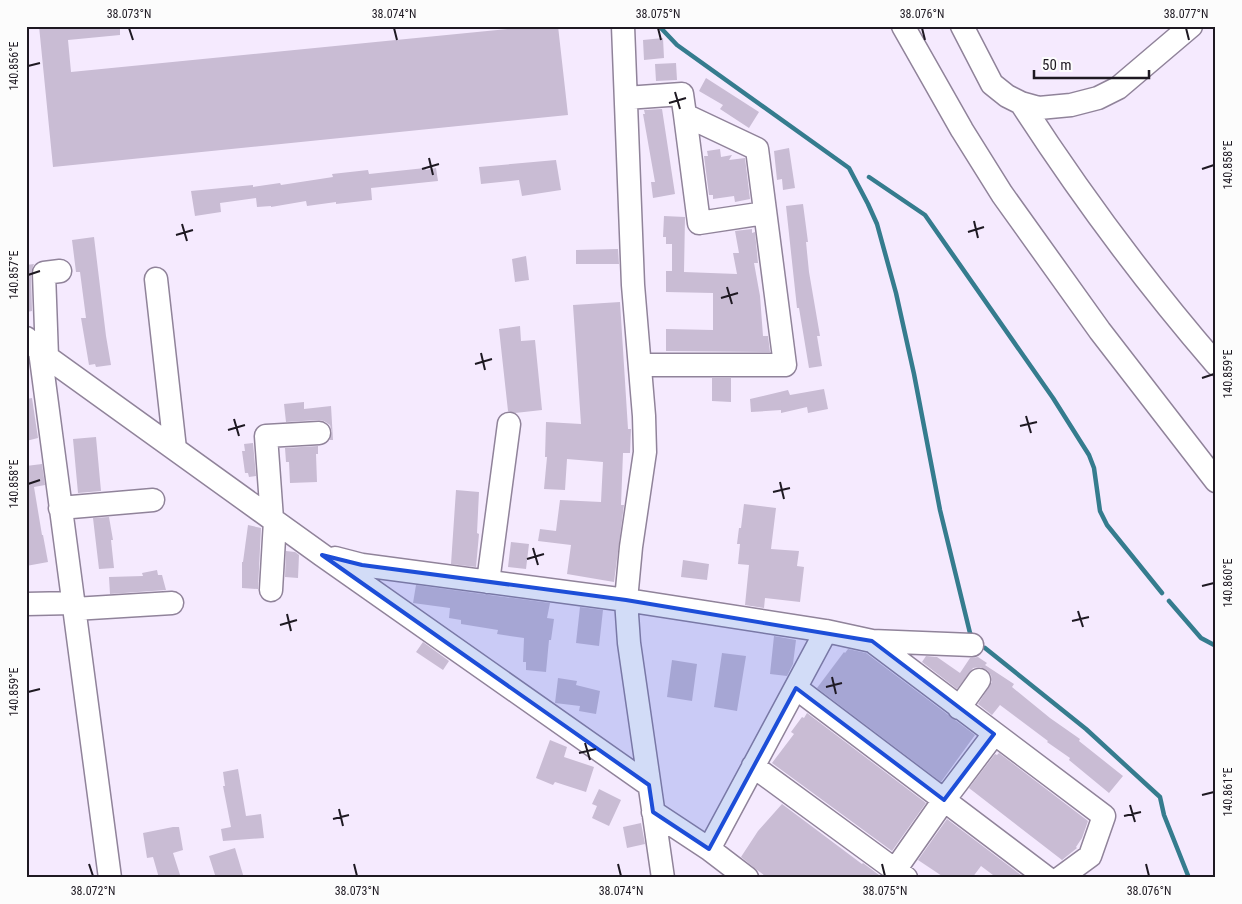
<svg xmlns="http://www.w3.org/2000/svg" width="1242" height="904" viewBox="0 0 1242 904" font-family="'Roboto Condensed',sans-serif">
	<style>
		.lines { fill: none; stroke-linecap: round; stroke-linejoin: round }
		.stream { stroke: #357c8e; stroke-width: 4.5 }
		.building { fill: #c9bcd4 }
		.minor-casing { stroke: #90839a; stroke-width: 25 }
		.minor { stroke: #fff; stroke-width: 22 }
		.marked { fill: #1d4ed8; fill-opacity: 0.2; stroke: #1d4ed8; stroke-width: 4; stroke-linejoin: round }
		.ticks { fill: none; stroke: #1e1922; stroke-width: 2 }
		.neatline { fill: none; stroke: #1e1922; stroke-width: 2 }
		.ticks-label { font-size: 12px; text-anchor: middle; fill: #1e1922 }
	</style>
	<rect width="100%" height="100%" fill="#f5eafe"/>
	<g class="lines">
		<path class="stream" d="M 659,26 L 677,45 L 849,168 L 868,204 L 877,224 L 896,293 L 914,374 L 940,510 L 970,633 L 973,638
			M 869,177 L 925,215 L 1053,398 L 1089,455 L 1094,468 L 1100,511 L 1107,525 L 1162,593
			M 1169,601 L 1201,638 L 1216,646
			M 985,648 L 1086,729 L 1160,797 L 1164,815 L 1189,878"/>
	</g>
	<path class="building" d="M 39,26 L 120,26 L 120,35 L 68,40 L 71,72 L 539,26 L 558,26 L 568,115 L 53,167 Z
		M 663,38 L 664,58 L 644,60 L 643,40 Z
		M 676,63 L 677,80 L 656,81 L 655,64 Z
		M 706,78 L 759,112 L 749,128 L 720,109 L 723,105 L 699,91 Z
		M 662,109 L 675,194 L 653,198 L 651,182 L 655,182 L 643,114 L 645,114 L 644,110 Z
		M 789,148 L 795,188 L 783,190 L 782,179 L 777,180 L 774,151 Z
		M 720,149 L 721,157 L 732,155 L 729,160 L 745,158 L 750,199 L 735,202 L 734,196 L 713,199 L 713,195 L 709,195 L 704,156 L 708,156 L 707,151 Z
		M 556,160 L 561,190 L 522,196 L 519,180 L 481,184 L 479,167 Z
		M 425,168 L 426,170 L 436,168 L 438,181 L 371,188 L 372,200 L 336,204 L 336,202 L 307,206 L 306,201 L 271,207 L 271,206 L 257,207 L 256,198 L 220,203 L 221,212 L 195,216 L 191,191 L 253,185 L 253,187 L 280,183 L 281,185 L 333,177 L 332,174 L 368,170 L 369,174 Z
		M 803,204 L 808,242 L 806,242 L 809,272 L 820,336 L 817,336 L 822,366 L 809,368 L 799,308 L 797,308 L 786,206 Z
		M 664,216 L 685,217 L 684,272 L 737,274 L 733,253 L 739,253 L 735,231 L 752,229 L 752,233 L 755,232 L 758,263 L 754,263 L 760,296 L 763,336 L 768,336 L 770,352 L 666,351 L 666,329 L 713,330 L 713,293 L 666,292 L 666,271 L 672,271 L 672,244 L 666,244 L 666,237 L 663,237 Z
		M 94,237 L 106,336 L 111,365 L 96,367 L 95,364 L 89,365 L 81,318 L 86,318 L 80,272 L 76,272 L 72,240 Z
		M 618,249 L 619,264 L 576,264 L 576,250 Z
		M 526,256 L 529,280 L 515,282 L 512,259 Z
		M 34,264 L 31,273 L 32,311 L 27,312 L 26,265 Z
		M 620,302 L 628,429 L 631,429 L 630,453 L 623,453 L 621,505 L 624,505 L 614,582 L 567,574 L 571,545 L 538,541 L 540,529 L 556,531 L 560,500 L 601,502 L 603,462 L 567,459 L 565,490 L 544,489 L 547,457 L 545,457 L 546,422 L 581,424 L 573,305 Z
		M 520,326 L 521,341 L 535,340 L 542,410 L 515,413 L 508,411 L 499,329 Z
		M 712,378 L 731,378 L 731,402 L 712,401 Z
		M 824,389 L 828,409 L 808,413 L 807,407 L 781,413 L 781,410 L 751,412 L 750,399 L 788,390 L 790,395 Z
		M 32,398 L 38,438 L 26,441 L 26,399 Z
		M 304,402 L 304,409 L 331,406 L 333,440 L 329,440 L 332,432 L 330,425 L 324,421 L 318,420 L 286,422 L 284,404 Z
		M 96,437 L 101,491 L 78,493 L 73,439 Z
		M 253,443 L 256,476 L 249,477 L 248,473 L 245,473 L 242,451 L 245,451 L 244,444 Z
		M 318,446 L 318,454 L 316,454 L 317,482 L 290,483 L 289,462 L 286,462 L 285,448 Z
		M 42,464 L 45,485 L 34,487 L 42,535 L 43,535 L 48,562 L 26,566 L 26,481 L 28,481 L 26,466 Z
		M 456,490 L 479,492 L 477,533 L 479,534 L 476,567 L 451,564 Z
		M 744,504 L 776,508 L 771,549 L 799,551 L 797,566 L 804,567 L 800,602 L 765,598 L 764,608 L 745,605 L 749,565 L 738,564 L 740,544 L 737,544 L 739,528 L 741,528 Z
		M 109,517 L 113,540 L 111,540 L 114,568 L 99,569 L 93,518 Z
		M 248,525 L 261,528 L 258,589 L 242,588 L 242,562 L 243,562 Z
		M 511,542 L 529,544 L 526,569 L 508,567 Z
		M 286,551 L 295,552 L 299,555 L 298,578 L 285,577 Z
		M 683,560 L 709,564 L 707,580 L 681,577 Z
		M 157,570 L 158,575 L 162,575 L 166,590 L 110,594 L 109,577 L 143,576 L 142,573 Z
		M 416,585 L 550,603 L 547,618 L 554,619 L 551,640 L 549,640 L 546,672 L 526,670 L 526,662 L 523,662 L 524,638 L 497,634 L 498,630 L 461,624 L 461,620 L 449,618 L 450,608 L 413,603 Z
		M 580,607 L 603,610 L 599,646 L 576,643 Z
		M 774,636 L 796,640 L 793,664 L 787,676 L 770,674 Z
		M 423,642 L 449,661 L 443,670 L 416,652 Z
		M 848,649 L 866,653 L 975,735 L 941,782 L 817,688 L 844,652 L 845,653 Z
		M 722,653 L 746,656 L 737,711 L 714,707 Z
		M 926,656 L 937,657 L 960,673 L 970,658 L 978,657 L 987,663 L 985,665 L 1014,684 L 1012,687 L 1050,718 L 1080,739 L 1079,741 L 1123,776 L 1109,793 L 1069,760 L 1070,758 L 1047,742 L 1048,741 L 1000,705 L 992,715 L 978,704 L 992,682 L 991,675 L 987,670 L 980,667 L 973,668 L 957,689 L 922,662 Z
		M 672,660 L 697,664 L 692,701 L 667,697 Z
		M 558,678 L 577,681 L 576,685 L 600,691 L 596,714 L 579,711 L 580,706 L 555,703 Z
		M 807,713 L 926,803 L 892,851 L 772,763 L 794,734 L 791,732 L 802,717 L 804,718 Z
		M 550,740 L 567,747 L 564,757 L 594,767 L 586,792 L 555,782 L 553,785 L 536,778 Z
		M 999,753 L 1088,821 L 1082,838 L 1076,847 L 1077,848 L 1062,860 L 969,788 L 995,754 L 997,755 Z
		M 238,769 L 246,816 L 261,814 L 264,838 L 223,841 L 221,829 L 231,827 L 223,786 L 225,786 L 223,772 Z
		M 599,789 L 621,800 L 609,826 L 592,818 L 597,806 L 592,804 Z
		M 782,804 L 862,864 L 863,863 L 883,878 L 768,878 L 757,870 L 741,857 L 758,831 Z
		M 947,819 L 1025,878 L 997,878 L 981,866 L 972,878 L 945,878 L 918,860 Z
		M 641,823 L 645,844 L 627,848 L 623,827 Z
		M 173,827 L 179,827 L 183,850 L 173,853 L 181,878 L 159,878 L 153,857 L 147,858 L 143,833 Z
		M 235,848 L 244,878 L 216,878 L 209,856 Z"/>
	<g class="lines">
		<defs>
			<path id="minor" d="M 623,26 L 633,285 L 644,416 L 645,452 L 631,547 L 626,600 L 629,643 L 663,878
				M 903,26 L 962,130 L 1002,194 L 1100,331 L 1216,481
				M 962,26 L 992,84 L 1007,96 L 1021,103 L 1039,108 L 1071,105 L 1098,98 L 1118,88 L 1191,26
				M 626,98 L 682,94 L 685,115 L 757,149 L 785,365 L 641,365
				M 1021,103 C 1080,194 1145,282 1216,364
				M 685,115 L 699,223 L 765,213
				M 156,279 L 175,449
				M 26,338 L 47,357 L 322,555 L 649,785
				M 40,351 L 110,878
				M 47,357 L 44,273 L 60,271
				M 60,508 L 153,500
				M 272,519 L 266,436 L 319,433
				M 335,558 L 362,565 L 626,600 L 826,631 L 872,641 L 972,645
				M 488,582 L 509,424
				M 271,590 L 275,521
				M 26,604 L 73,603
				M 74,609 L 172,603
				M 872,641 L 1104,816 L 1090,856 L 1060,878
				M 796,688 L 1047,878
				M 959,708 L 979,680
				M 753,766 L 906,878
				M 653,812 L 709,849 L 747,878
				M 709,849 L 826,631
				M 895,870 L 944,800 L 994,734"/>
		</defs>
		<use href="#minor" class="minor-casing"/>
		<use href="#minor" class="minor"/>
	</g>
	<path class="marked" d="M 322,555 L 362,565 L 626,600 L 872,641 L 994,734 L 944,800 L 796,688 L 709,849 L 653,812 L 649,785 Z"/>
	<path class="ticks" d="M 129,28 L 133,40M 394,28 L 397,40M 658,28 L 661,40M 922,28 L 925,40M 1186,28 L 1189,40M 28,66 L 40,63M 675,92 L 680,109M 669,103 L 686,98M 429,158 L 433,175M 422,169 L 439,164M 1202,169 L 1214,165M 974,221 L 978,238M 182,224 L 187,241M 968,232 L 984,227M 176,235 L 193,230M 28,275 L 40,271M 727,287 L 732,304M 721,298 L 738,293M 481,353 L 485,370M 475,364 L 492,359M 1202,378 L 1214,374M 1026,416 L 1031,433M 234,419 L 239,436M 1020,426 L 1037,422M 228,430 L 245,425M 780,482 L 784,499M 28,484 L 40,480M 773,492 L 790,488M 533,548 L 538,565M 527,559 L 544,554M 1202,586 L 1214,583M 1078,611 L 1083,627M 287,614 L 291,631M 1072,621 L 1089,617M 280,625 L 297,620M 832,677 L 836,694M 826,687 L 842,683M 28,692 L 40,689M 585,743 L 590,760M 579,753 L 596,749M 1202,795 L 1214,792M 1130,805 L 1135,822M 339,809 L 343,826M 1124,816 L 1141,812M 333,819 L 349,815M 89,864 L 93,876M 354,864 L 357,876M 618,864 L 621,876M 882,864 L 885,876M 1146,864 L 1149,876"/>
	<rect width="1242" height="904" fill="none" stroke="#fcfcfc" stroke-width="55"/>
	<path d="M1034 70v8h115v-8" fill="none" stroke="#1e1922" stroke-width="2.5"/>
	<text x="1042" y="70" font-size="15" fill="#1e1922" stroke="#fcfcfc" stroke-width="4" paint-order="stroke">50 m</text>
	<rect x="28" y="28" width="1186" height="848" class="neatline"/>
	<g class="ticks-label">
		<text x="129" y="18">38.073°N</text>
		<text x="394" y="18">38.074°N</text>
		<text x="658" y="18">38.075°N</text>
		<text x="922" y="18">38.076°N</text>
		<text x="1186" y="18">38.077°N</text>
		<text transform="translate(14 66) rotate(-90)" y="4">140.856°E</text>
		<text transform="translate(1228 165) rotate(-90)" y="4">140.858°E</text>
		<text transform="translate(14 275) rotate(-90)" y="4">140.857°E</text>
		<text transform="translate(1228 374) rotate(-90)" y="4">140.859°E</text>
		<text transform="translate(14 484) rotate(-90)" y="4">140.858°E</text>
		<text transform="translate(1228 583) rotate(-90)" y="4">140.860°E</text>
		<text transform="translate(14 692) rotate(-90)" y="4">140.859°E</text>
		<text transform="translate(1228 792) rotate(-90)" y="4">140.861°E</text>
		<text x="93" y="895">38.072°N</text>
		<text x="357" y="895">38.073°N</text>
		<text x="621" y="895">38.074°N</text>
		<text x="885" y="895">38.075°N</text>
		<text x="1149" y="895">38.076°N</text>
	</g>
</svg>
